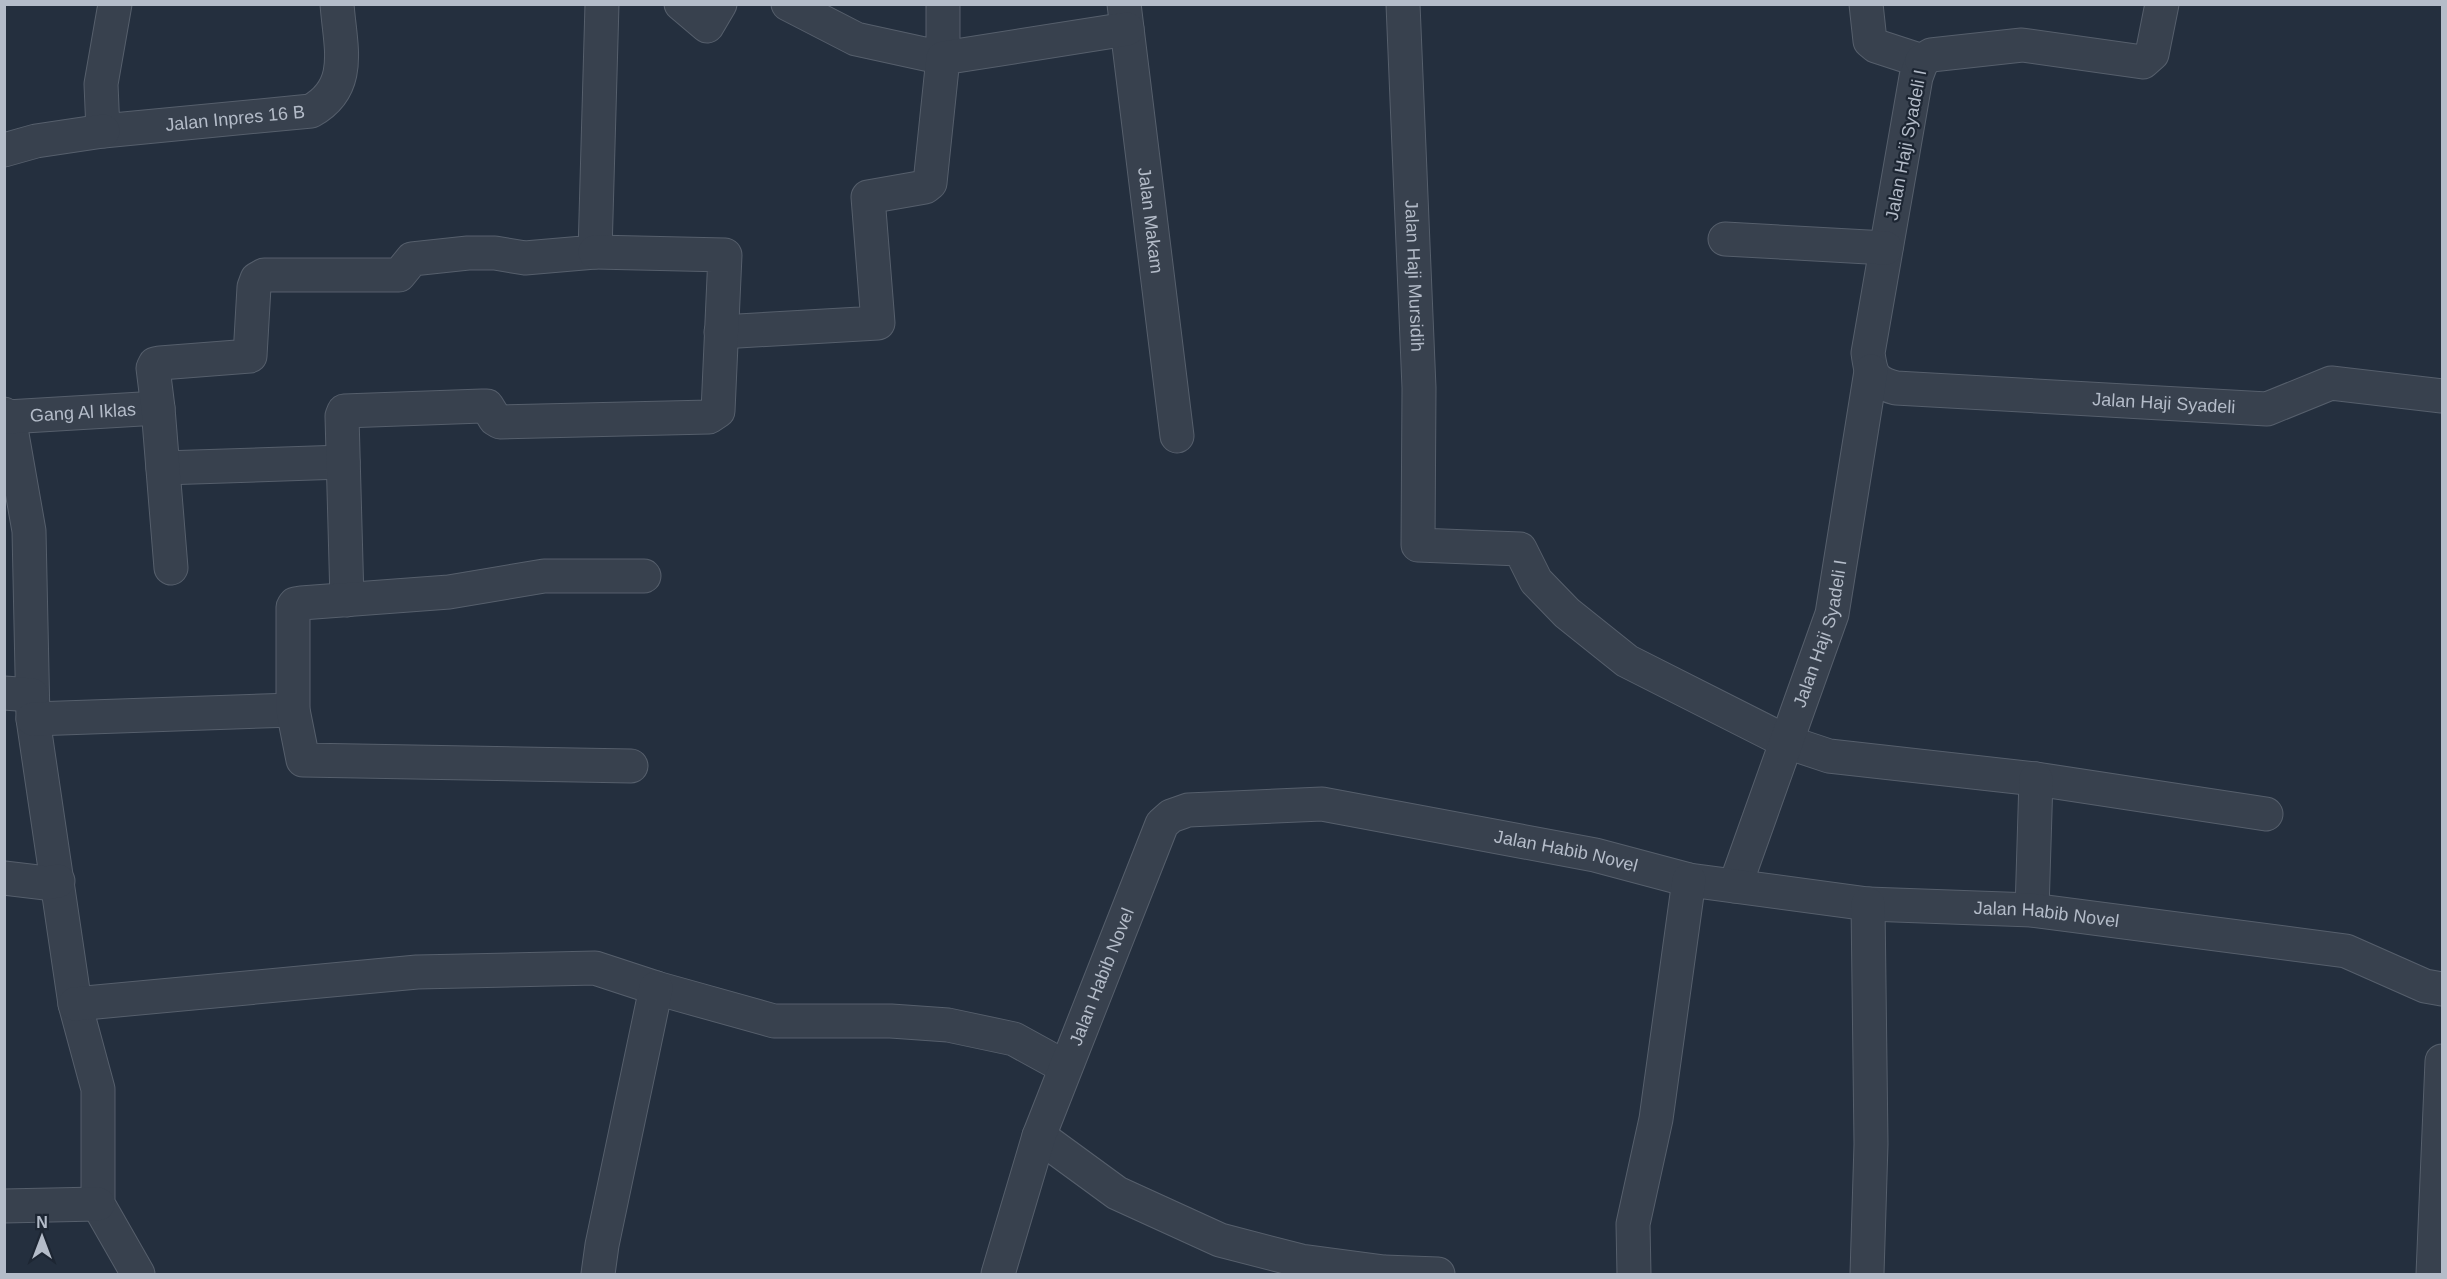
<svg xmlns="http://www.w3.org/2000/svg" width="2447" height="1279" viewBox="0 0 2447 1279" font-family="Arial,sans-serif">
	<style>
		.lines { fill: none; stroke-linecap: round; stroke-linejoin: round }
		.minor-casing { stroke: #565f6c; stroke-width: 35 }
		.minor { stroke: #38414e; stroke-width: 33 }
		.labels { text-anchor: middle; stroke-width: 4.5; stroke-linejoin: round; paint-order: stroke }
		.street-label { font-size: 18px; fill: #b4bcc9; stroke: #1d2633 }
	</style>
	<rect width="100%" height="100%" fill="#242f3e"/>
	<g class="lines">
		<defs>
			<g id="minor">
				<path id="s1" d="M 115,4 L 101,84 L 103,131 L 311,111 C 354,87 340,46 337,4"/>
				<path d="M 681,4 L 707,26 L 720,4"/>
				<path d="M 788,4 L 856,39 L 943,58 L 943,4"/>
				<path id="s2" d="M 1124,4 L 1177,436"/>
				<path id="s3" d="M 1403,4 L 1419,388 L 1418,545 L 1520,549 L 1536,581 L 1567,613 L 1627,661 L 1787,742 L 1829,756 L 2036,779 L 2266,814"/>
				<path d="M 1866,4 L 1870,41 L 1876,46 L 1922,61"/>
				<path id="s4" d="M 1922,61 L 1916,77 L 1868,353 C 1871,375 1873,382 1896,388 L 2267,409 L 2331,383 L 2442,396"/>
				<path d="M 1922,61 L 1931,55 L 2022,45 L 2143,62 L 2152,54 L 2162,4"/>
				<path d="M 4,150 L 36,141 L 103,131"/>
				<path d="M 1725,239 L 1886,248"/>
				<path d="M 721,332 L 878,323 L 868,197 L 925,187 L 930,183 L 943,58 L 1127,29"/>
				<path d="M 4,414 L 12,434 L 29,531 L 33,719 L 75,1004 L 98,1089 L 98,1204 L 138,1274"/>
				<path id="s5" d="M 7,417 L 158,408"/>
				<path d="M 163,468 L 343,462"/>
				<path d="M 171,568 L 158,408 L 153,368 L 155,364 L 160,363 L 250,356 L 254,287 L 257,279 L 264,275 L 399,275 L 412,259 L 468,253 L 495,253 L 525,258 L 595,252 L 602,4"/>
				<path d="M 347,600 L 342,416 L 344,411 L 482,406 L 487,406 L 495,419 L 500,422 L 709,417 L 718,411 L 725,255 L 595,252"/>
				<path d="M 4,693 L 32,695"/>
				<path d="M 33,719 L 293,710"/>
				<path d="M 631,766 L 303,760 L 293,710 L 293,607 L 295,604 L 301,603 L 449,592 L 544,576 L 644,576"/>
				<path d="M 4,878 L 46,883 L 58,881"/>
				<path id="s6" d="M 1735,886 L 1832,614 L 1871,371"/>
				<path d="M 2032,910 L 2036,779"/>
				<path d="M 75,1004 L 417,972 L 595,968 L 656,988 L 774,1021 L 891,1021 L 948,1025 L 1014,1039 L 1065,1067"/>
				<path d="M 1039,1136 L 1117,1193 L 1220,1240 L 1301,1261 L 1384,1272 L 1438,1274"/>
				<path d="M 4,1206 L 98,1204"/>
				<path d="M 598,1274 L 602,1245 L 656,988"/>
				<path id="s7" d="M 998,1274 L 1039,1136 L 1162,824 L 1171,816 L 1188,810 L 1322,804 L 1595,855 L 1689,880 L 1868,904 L 2032,910 L 2346,951 L 2425,986 L 2442,989"/>
				<path d="M 1634,1274 L 1633,1224 L 1656,1119 L 1689,880"/>
				<path d="M 1867,1274 L 1871,1144 L 1868,904"/>
				<path d="M 2433,1274 L 2442,1061"/>
			</g>
		</defs>
		<use href="#minor" class="minor-casing"/>
		<use href="#minor" class="minor"/>
	</g>
	<g class="labels">
		<g class="street-label">
			<text dy="6" stroke="none"><textPath href="#s1" startOffset="261">Jalan Inpres 16 B</textPath></text>
			<text transform="translate(1906 145) rotate(-79)" y="6">Jalan Haji Syadeli I</text>
			<text dy="6" stroke="none"><textPath href="#s2" startOffset="218">Jalan Makam</textPath></text>
			<text dy="6" stroke="none"><textPath href="#s3" startOffset="272">Jalan Haji Mursidih</textPath></text>
			<text dy="6" stroke="none"><textPath href="#s4" startOffset="615">Jalan Haji Syadeli</textPath></text>
			<text dy="6" stroke="none"><textPath href="#s5" startOffset="76">Gang Al Iklas</textPath></text>
			<text dy="6" stroke="none"><textPath href="#s6" startOffset="267">Jalan Haji Syadeli I</textPath></text>
			<text dy="6" stroke="none"><textPath href="#s7" startOffset="892">Jalan Habib Novel</textPath></text>
			<text dy="6" stroke="none"><textPath href="#s7" startOffset="1378">Jalan Habib Novel</textPath></text>
			<text dy="6" stroke="none"><textPath href="#s7" startOffset="315">Jalan Habib Novel</textPath></text>
		</g>
	</g>
	<rect width="2447" height="1279" fill="none" stroke="#b4bcc9" stroke-width="12"/>
	<g transform="translate(42 1237)" stroke="#1d2633" stroke-width="4.5" paint-order="stroke">
	<path d="M0-4.5L10 22L0 15L-10 22Z" fill="#b4bcc9"/>
	<text y="-9" font-size="16" font-weight="bold" text-anchor="middle" fill="#b4bcc9">N</text>
	</g>
</svg>
